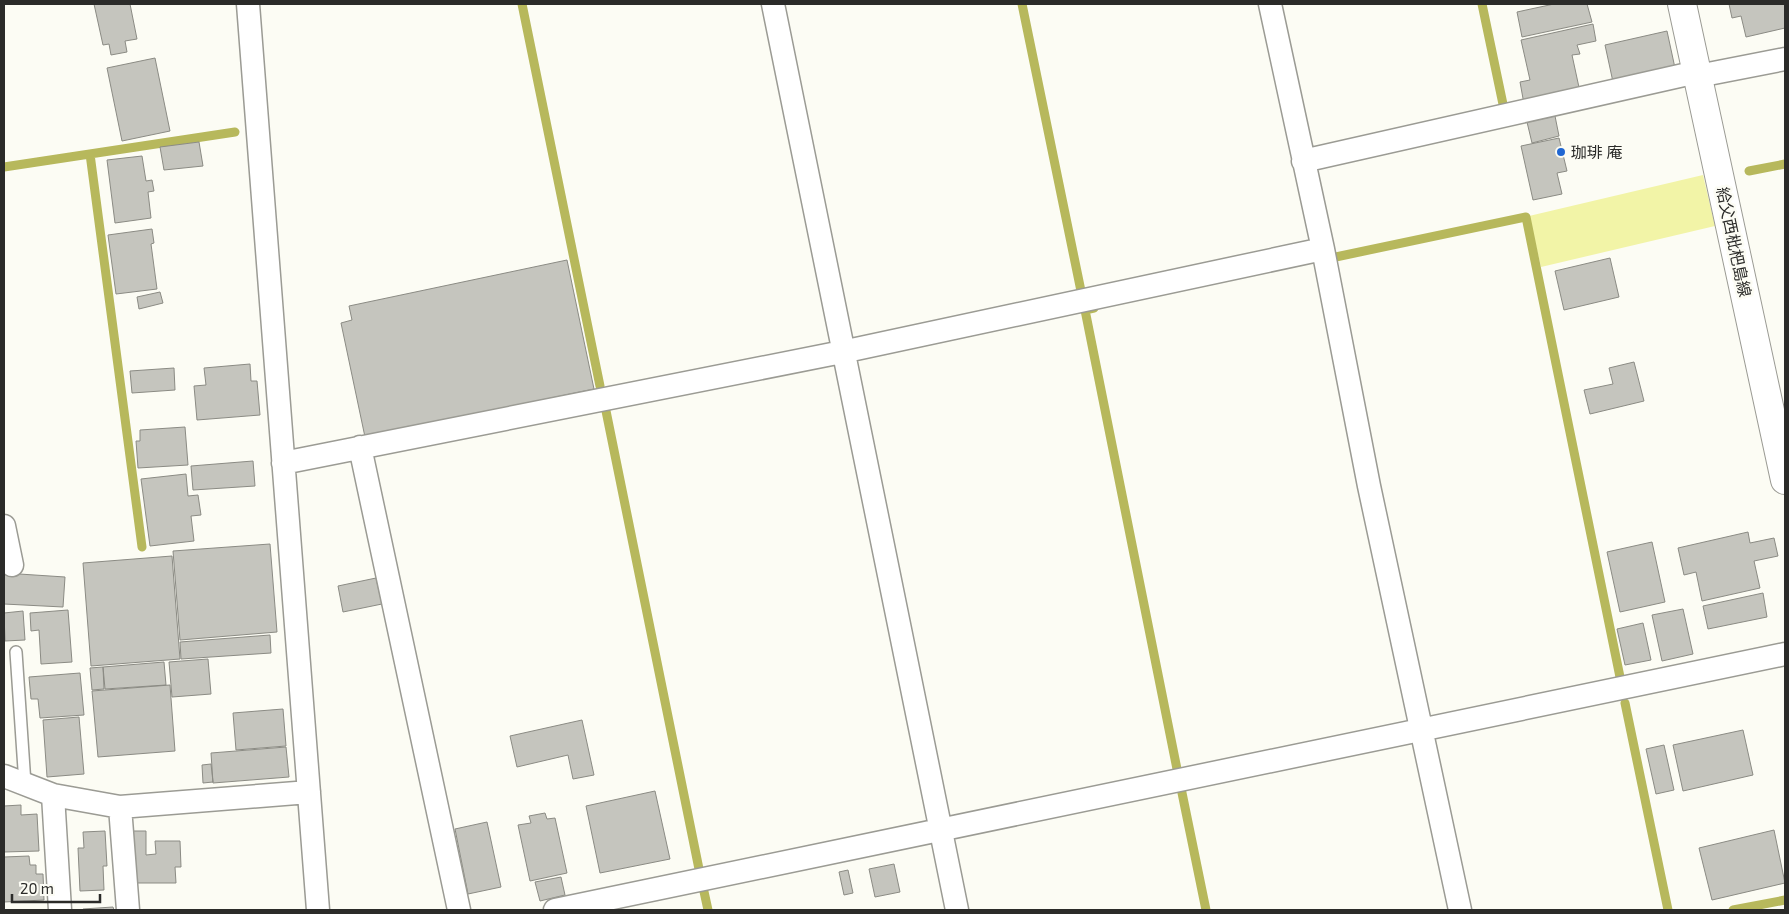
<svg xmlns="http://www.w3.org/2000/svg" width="1789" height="914" viewBox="0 0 1789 914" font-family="'Exo 2','Noto Sans JP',sans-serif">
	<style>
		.green { fill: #f2f4a7 }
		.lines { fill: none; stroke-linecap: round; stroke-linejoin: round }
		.stream { stroke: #b7b85c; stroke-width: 9 }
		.building { fill: #c5c5be; stroke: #8b8b84 }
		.lane-casing { stroke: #9b9b94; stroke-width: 14 }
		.street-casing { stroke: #9b9b94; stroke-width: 25 }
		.secondary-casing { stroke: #9b9b94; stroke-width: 30 }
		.lane { stroke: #fff; stroke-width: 11 }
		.street { stroke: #fff; stroke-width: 22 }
		.secondary { stroke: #fff; stroke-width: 28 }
		.poi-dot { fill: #2066d2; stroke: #fcfcf4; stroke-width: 2 }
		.labels { text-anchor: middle; stroke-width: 5; stroke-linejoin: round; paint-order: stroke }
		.poi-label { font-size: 16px; fill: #2b2b29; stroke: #fcfcf4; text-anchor: start }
		.street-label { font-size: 16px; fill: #2b2b29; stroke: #fcfcf4 }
	</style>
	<rect width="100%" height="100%" fill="#fcfcf4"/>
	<path class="green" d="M 1703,175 L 1715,226 L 1541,267 L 1529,216 Z"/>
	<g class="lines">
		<path class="stream" d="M 522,4 L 600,386
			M 1022,4 L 1081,291
			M 1482,4 L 1504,109
			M 90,154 L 142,547
			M 4,167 L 235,132
			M 1749,171 L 1785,164
			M 1331,258 L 1526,217 L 1620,677
			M 1094,308 L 1085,310 L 1178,774
			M 605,406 L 699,869
			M 1625,703 L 1668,910
			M 1181,788 L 1206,910
			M 703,887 L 708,910
			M 1733,910 L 1785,900"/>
	</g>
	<path class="building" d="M 94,4 L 130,4 L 137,39 L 125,41 L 127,52 L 111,55 L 109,44 L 103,45 Z
		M 1554,4 L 1587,4 L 1592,22 L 1522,37 L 1517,12 Z
		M 1729,4 L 1785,4 L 1785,28 L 1746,37 L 1741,16 L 1732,18 Z
		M 1593,24 L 1596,41 L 1577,45 L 1580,54 L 1572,55 L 1580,92 L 1524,104 L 1520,82 L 1530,80 L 1521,40 Z
		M 1667,31 L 1675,68 L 1613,82 L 1605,45 Z
		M 155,58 L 170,131 L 122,141 L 107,68 Z
		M 1555,116 L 1559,136 L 1532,143 L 1527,122 Z
		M 1559,138 L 1567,171 L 1557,173 L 1562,194 L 1533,200 L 1521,146 Z
		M 199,142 L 203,166 L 164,170 L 160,147 Z
		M 142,156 L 146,181 L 152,180 L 154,191 L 148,192 L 151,218 L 115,223 L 107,160 Z
		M 152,229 L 154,243 L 151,244 L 157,289 L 116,294 L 108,235 Z
		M 1610,258 L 1619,297 L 1564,310 L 1555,271 Z
		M 567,260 L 594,389 L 365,437 L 341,323 L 352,320 L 349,306 Z
		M 160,292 L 163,303 L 139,309 L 137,297 Z
		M 1634,362 L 1644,401 L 1590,414 L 1584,390 L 1613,384 L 1609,368 Z
		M 250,364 L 251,381 L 257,381 L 260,415 L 197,420 L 194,386 L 206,385 L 204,368 Z
		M 174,368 L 175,390 L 132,393 L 130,371 Z
		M 185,427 L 188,465 L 138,468 L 136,441 L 140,441 L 140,430 Z
		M 253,461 L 255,486 L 193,490 L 191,466 Z
		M 186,474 L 188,496 L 198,495 L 201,515 L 191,516 L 194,541 L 150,546 L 141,479 Z
		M 1748,532 L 1750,543 L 1774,538 L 1778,556 L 1754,561 L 1760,588 L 1702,601 L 1696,572 L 1684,575 L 1678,548 Z
		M 1652,542 L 1665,602 L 1620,612 L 1607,552 Z
		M 270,544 L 277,632 L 180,640 L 173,551 Z
		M 172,556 L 180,659 L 91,666 L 83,563 Z
		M 4,573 L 65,577 L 63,607 L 4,604 Z
		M 376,578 L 382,604 L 343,612 L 338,586 Z
		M 1763,593 L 1767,617 L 1708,629 L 1703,606 Z
		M 1683,609 L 1693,654 L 1662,661 L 1652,615 Z
		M 68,610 L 72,662 L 41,664 L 39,630 L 31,631 L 30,613 Z
		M 23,611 L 25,640 L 5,641 L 4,613 Z
		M 1643,623 L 1651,660 L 1625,665 L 1617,629 Z
		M 270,635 L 271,653 L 181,659 L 180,642 Z
		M 208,659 L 211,694 L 172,697 L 169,662 Z
		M 164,662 L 166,685 L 105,689 L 103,667 Z
		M 103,667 L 104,689 L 92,690 L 90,668 Z
		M 80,673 L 84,715 L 40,718 L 38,699 L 31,699 L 29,677 Z
		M 170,685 L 175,751 L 98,757 L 92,691 Z
		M 283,709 L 286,746 L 236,750 L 233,713 Z
		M 79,717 L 84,774 L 47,777 L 43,720 Z
		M 582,720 L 594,775 L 573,779 L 568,755 L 517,767 L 510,736 Z
		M 1743,730 L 1753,775 L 1683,791 L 1673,745 Z
		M 1664,745 L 1674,790 L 1656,794 L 1646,749 Z
		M 286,747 L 289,777 L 213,783 L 211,753 Z
		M 211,764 L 213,782 L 203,783 L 202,765 Z
		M 655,791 L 670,859 L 600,873 L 586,806 Z
		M 21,805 L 21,815 L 37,814 L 39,851 L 4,852 L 4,806 Z
		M 545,813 L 547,819 L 555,818 L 567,873 L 530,881 L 518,825 L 531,823 L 529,816 Z
		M 487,822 L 501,887 L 468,894 L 455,829 Z
		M 1774,830 L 1785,883 L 1712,900 L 1699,848 Z
		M 105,831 L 107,866 L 103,866 L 104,890 L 80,891 L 78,848 L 84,848 L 83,832 Z
		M 132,831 L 146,831 L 146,855 L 156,854 L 155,841 L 180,841 L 181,867 L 175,867 L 176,883 L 134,883 Z
		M 29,856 L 30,865 L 36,865 L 36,874 L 43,874 L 44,900 L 4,902 L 4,857 Z
		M 894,864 L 900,892 L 875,897 L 869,869 Z
		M 848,870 L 853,893 L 844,895 L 839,872 Z
		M 561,877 L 565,895 L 540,901 L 535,882 Z
		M 113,907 L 114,910 L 83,910 L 83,909 Z"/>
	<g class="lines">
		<defs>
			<path id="lane" d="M 16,652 L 25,784"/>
			<path id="street" d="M 248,4 L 318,910
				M 773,4 L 957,910
				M 1270,4 L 1323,249 L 1369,486 L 1460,910
				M 1698,76 L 1785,59
				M 1303,161 L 1697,72
				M 360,447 L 459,910
				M 283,463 L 842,352 L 1323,249
				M 4,526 L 12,565
				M 4,776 L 53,795 L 120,807 L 309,792
				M 53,795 L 60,910
				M 120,807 L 128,910
				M 555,910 L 1785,654"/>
			<path id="secondary" d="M 1682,4 L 1785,480"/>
		</defs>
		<use href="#lane" class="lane-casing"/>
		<use href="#street" class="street-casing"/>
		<use href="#secondary" class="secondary-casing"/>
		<use href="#lane" class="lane"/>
		<use href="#street" class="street"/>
		<use href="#secondary" class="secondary"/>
	</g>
	<circle class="poi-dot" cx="1561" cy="152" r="5"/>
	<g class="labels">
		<g class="poi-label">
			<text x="1571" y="158">珈琲 庵</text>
		</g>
		<g class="street-label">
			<text transform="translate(1734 242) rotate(78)" y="6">給父西枇杷島線</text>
		</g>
	</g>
	<rect width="1789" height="914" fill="none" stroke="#2b2b29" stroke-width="10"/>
	<path d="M12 894v8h88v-8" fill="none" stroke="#2b2b29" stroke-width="2.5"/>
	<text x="20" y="894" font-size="15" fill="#2b2b29" stroke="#fcfcf4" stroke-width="4" paint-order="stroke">20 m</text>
</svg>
